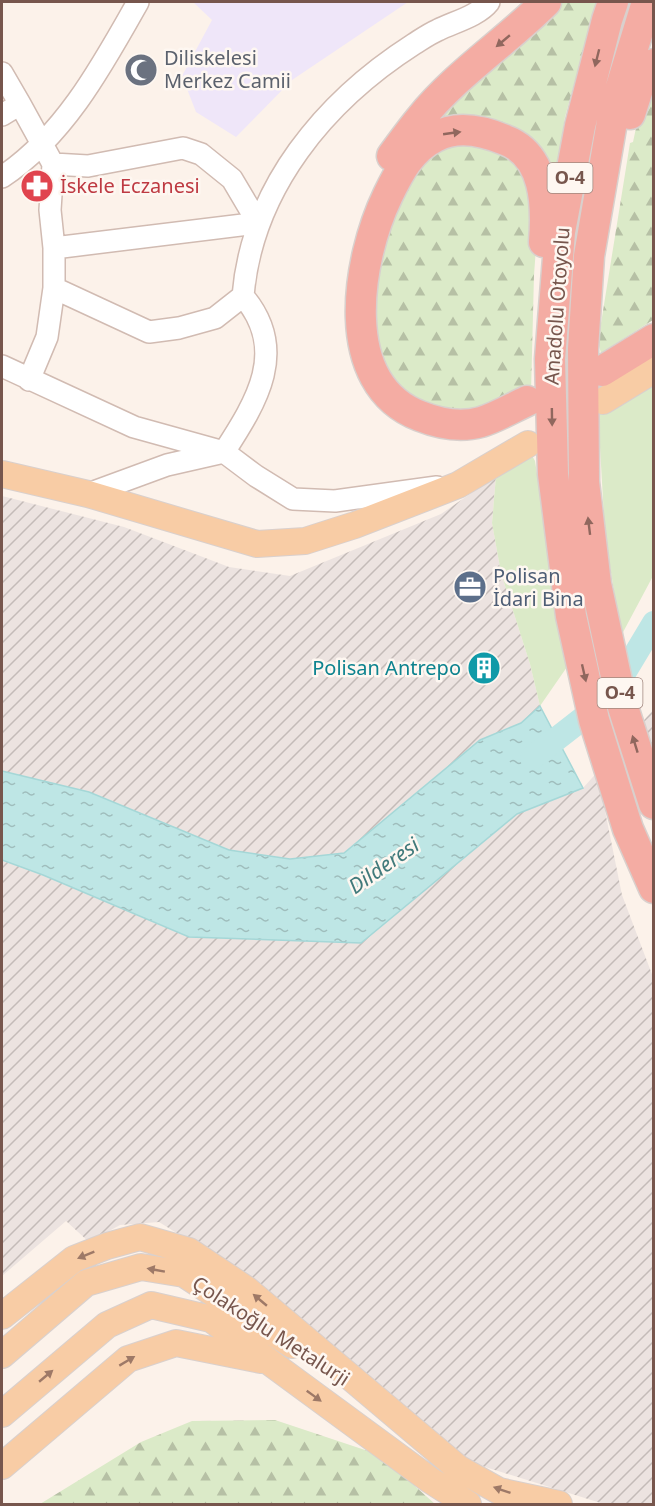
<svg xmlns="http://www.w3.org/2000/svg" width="655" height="1506" viewBox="0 0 655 1506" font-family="'Noto Sans',sans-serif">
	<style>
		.industrial { fill: url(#industrial-furrows) }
		.education { fill: #efe6f9 }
		.green { fill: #dbeac8 }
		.forest { fill: url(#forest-firs) }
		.water { fill: url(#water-ripples); stroke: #a5d7d7; stroke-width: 1.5 }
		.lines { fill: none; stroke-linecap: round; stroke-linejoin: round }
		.river { stroke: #bee6e5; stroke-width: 24 }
		.minor-casing { stroke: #d1bbb2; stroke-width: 24 }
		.major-casing { stroke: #d9d0cd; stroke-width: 28 }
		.highway-casing { stroke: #d9d0cd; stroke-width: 33 }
		.minor { stroke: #fff; stroke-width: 21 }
		.major { stroke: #f8cca5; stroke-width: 26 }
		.highway { stroke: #f4aca3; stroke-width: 30 }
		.oneway { fill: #90675e }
		.oneway2 { fill: #9e7967 }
		.labels { text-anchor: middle; stroke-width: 5; stroke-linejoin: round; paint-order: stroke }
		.shield { fill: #fef7f1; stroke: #a0867e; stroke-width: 1.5 }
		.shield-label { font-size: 18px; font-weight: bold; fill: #77564d }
		.worship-label { font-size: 20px; fill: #5b616d; stroke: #fef7f1; text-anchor: start }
		.health-label { font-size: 20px; fill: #be3a42; stroke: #fef7f1; text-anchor: start }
		.street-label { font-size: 20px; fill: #77564d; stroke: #fef7f1 }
		.service-label { font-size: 20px; fill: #4e5e75; stroke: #fef7f1; text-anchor: start }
		.culture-label { font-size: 20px; fill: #0d838f; stroke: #fef7f1; text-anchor: end }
		.water-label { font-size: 21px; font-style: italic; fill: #417a7b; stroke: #fef7f1 }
	</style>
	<defs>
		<pattern id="industrial-furrows" width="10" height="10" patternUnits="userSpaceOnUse" patternTransform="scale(1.5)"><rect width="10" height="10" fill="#ece3e0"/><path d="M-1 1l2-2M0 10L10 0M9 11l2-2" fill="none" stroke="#c4bbb8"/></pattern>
		<pattern id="forest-firs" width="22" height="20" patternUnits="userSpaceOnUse" patternTransform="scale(1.5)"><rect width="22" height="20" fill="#dbeac8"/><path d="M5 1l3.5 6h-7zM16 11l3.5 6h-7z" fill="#b6c0a5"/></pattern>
		<pattern id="water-ripples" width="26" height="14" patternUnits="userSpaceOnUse" patternTransform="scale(1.5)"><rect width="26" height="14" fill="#bee6e5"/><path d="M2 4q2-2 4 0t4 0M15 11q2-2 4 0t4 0" fill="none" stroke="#9fbdbc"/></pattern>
	</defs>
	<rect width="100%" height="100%" fill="#fcf2ea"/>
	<path class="industrial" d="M 496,476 L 492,523 L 501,573 L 530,664 L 540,706 L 521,723 L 480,740 L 344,853 L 290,859 L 229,850 L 89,792 L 2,771 L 2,496 L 124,527 L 229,567 L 290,576 L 441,514 Z
		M 653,710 L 653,780 L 604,806 L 622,895 L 653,977 L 653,1504 L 604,1504 L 466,1461 L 257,1283 L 159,1222 L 120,1225 L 89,1242 L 66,1221 L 2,1276 L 2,860 L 43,875 L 361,943 L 517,814 L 583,788 Z"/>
	<path class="education" d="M 193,2 L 408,2 L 292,80 L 236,137 L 196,112 L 182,76 L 212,20 Z"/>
	<path class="green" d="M 653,381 L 653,576 L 621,636 L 605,534 L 598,413 Z
		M 527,446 L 535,461 L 567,667 L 540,706 L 530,664 L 501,573 L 492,523 L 496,476 Z"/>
	<path class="forest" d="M 558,2 L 600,2 L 585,45 L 565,117 L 554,188 L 544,163 L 437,125 L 445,104 Z
		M 653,77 L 653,320 L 601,353 L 598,342 L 630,143 L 633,142 L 639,114 Z
		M 447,140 L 493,146 L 521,166 L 538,221 L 534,275 L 531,393 L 467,410 L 438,413 L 412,404 L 382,366 L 372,296 L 390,214 L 416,171 Z
		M 275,1420 L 380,1455 L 435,1504 L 40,1504 L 141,1442 L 192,1421 Z"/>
	<path class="water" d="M 540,706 L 583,788 L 517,814 L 361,943 L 189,937 L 43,875 L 2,860 L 2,771 L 89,792 L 229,850 L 290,859 L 344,853 L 480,740 L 521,723 Z"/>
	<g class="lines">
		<path class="river" d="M 532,758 L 609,698 L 654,623"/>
		<defs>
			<path id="minor" d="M 2,73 L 20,104 L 2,115
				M 20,104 L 53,164 L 50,210 L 54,248 L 54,288 L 47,337 L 29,380
				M 53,164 L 88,166 L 183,148 L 201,154 L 232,179 L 258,223
				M 2,177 C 64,136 102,66 138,2
				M 54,248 L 258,223
				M 54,288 L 149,332 L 179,328 L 215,318 L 243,296 C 252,188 325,101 414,44 C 422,39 429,34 438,30 C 454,22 478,16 489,2
				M 243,296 C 289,350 257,401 224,452 L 256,476 L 293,499 L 335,501 L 437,487
				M 2,366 L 134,427 L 224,452 L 167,465 L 88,494"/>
			<path id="major" d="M 603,401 L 654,370
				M 2,474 L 88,494 L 257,544 L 305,541 L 355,525 L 458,485 L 528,444
				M 2,1316 L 74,1259 L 107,1246 L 140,1237 L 189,1251 L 246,1289 L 458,1468 L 499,1491 L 559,1504
				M 2,1355 L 86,1283 L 141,1267 L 184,1274 L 292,1345
				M 2,1414 L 107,1325 L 151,1305 L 211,1319 L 430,1480 L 468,1504
				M 2,1466 L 128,1359 L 176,1343 L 261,1360"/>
			<path id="highway" d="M 613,2 L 607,20 L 580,126 L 560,232 L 550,359 L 553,474 L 571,616 L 594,720 L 628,829 L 654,888
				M 647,2 L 614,110 L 589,256 L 583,349 L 584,482 L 596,584 L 622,704 L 654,804
				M 630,114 L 638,89 L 654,64
				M 392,156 C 401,144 410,131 420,119 C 456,74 506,42 546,2
				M 602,371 L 654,339
				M 527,401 C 512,408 497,417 481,422 C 460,428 440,424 420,416 C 336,384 357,259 388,195 C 399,172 411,149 435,137 C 457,125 484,131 505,140 C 546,155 547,206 544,242"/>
		</defs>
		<use href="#minor" class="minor-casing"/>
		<use href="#major" class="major-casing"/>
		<use href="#highway" class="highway-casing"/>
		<use href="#minor" class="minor"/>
		<use href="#major" class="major"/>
		<use href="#highway" class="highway"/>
	</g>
	<defs><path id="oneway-solid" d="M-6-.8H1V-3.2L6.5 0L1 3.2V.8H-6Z" transform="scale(1.5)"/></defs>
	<g class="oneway">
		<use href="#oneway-solid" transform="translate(503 41) rotate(140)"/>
		<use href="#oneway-solid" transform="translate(597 58) rotate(104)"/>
		<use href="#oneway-solid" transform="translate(452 133) rotate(-8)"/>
		<use href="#oneway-solid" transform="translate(552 417) rotate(89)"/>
		<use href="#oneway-solid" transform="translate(589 526) rotate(-97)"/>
		<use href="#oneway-solid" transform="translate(584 673) rotate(77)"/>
		<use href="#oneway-solid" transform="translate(635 744) rotate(-107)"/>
	</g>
	<g class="oneway2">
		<use href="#oneway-solid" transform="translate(86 1255) rotate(158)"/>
		<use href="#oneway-solid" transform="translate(156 1270) rotate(-170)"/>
		<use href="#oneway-solid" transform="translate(260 1300) rotate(-140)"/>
		<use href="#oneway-solid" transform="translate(127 1361) rotate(-31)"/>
		<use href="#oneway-solid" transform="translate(46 1376) rotate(-40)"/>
		<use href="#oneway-solid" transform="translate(314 1396) rotate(36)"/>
		<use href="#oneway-solid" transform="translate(502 1490) rotate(-161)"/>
	</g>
	<defs>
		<symbol id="mosque-disc" viewBox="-11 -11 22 22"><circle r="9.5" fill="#6b7280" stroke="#fef7f1"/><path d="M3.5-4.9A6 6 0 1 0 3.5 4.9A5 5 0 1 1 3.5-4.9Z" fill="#fff"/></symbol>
		<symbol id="pharmacy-disc" viewBox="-11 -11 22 22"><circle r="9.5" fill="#e0444e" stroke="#fef7f1"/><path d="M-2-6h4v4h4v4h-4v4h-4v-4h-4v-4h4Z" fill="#fff"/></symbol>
		<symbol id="office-disc" viewBox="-11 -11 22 22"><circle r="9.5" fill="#5c6f8a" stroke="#fef7f1"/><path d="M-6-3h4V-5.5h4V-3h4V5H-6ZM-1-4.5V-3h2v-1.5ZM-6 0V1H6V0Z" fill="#fff"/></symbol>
		<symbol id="building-disc" viewBox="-11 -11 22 22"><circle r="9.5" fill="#0f9aa8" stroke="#fef7f1"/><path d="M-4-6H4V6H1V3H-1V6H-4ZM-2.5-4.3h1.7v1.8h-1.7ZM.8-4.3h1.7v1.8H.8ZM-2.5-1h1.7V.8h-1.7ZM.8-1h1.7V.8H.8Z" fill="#fff"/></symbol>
	</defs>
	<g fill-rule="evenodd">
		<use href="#mosque-disc" x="122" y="51" width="38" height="38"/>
		<use href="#pharmacy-disc" x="18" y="167" width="38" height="38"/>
		<use href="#office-disc" x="451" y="568" width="38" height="38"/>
		<use href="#building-disc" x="465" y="649" width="38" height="38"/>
	</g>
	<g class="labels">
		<g class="shield">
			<rect x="547.5" y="163" width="45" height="30" rx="4.5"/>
			<rect x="597.5" y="678" width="45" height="30" rx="4.5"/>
		</g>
		<g class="shield-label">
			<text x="570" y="184">O-4</text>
			<text x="620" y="699">O-4</text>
		</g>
		<g class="worship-label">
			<text x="164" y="65">Diliskelesi<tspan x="164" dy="23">Merkez Camii</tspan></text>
		</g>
		<g class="health-label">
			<text x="60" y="193">İskele Eczanesi</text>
		</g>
		<g class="street-label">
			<text transform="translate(557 306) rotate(-86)" y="7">Anadolu Otoyolu</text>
			<text transform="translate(271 1331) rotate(33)" y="7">Çolakoğlu Metalurji</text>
		</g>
		<g class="service-label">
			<text x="493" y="583">Polisan<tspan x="493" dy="23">İdari Bina</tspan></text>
		</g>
		<g class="culture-label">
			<text x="461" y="675">Polisan Antrepo</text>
		</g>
		<g class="water-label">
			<text transform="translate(384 866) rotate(-35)" y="7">Dilderesi</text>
		</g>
	</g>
	<rect width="655" height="1506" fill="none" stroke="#77564d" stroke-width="6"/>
</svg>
